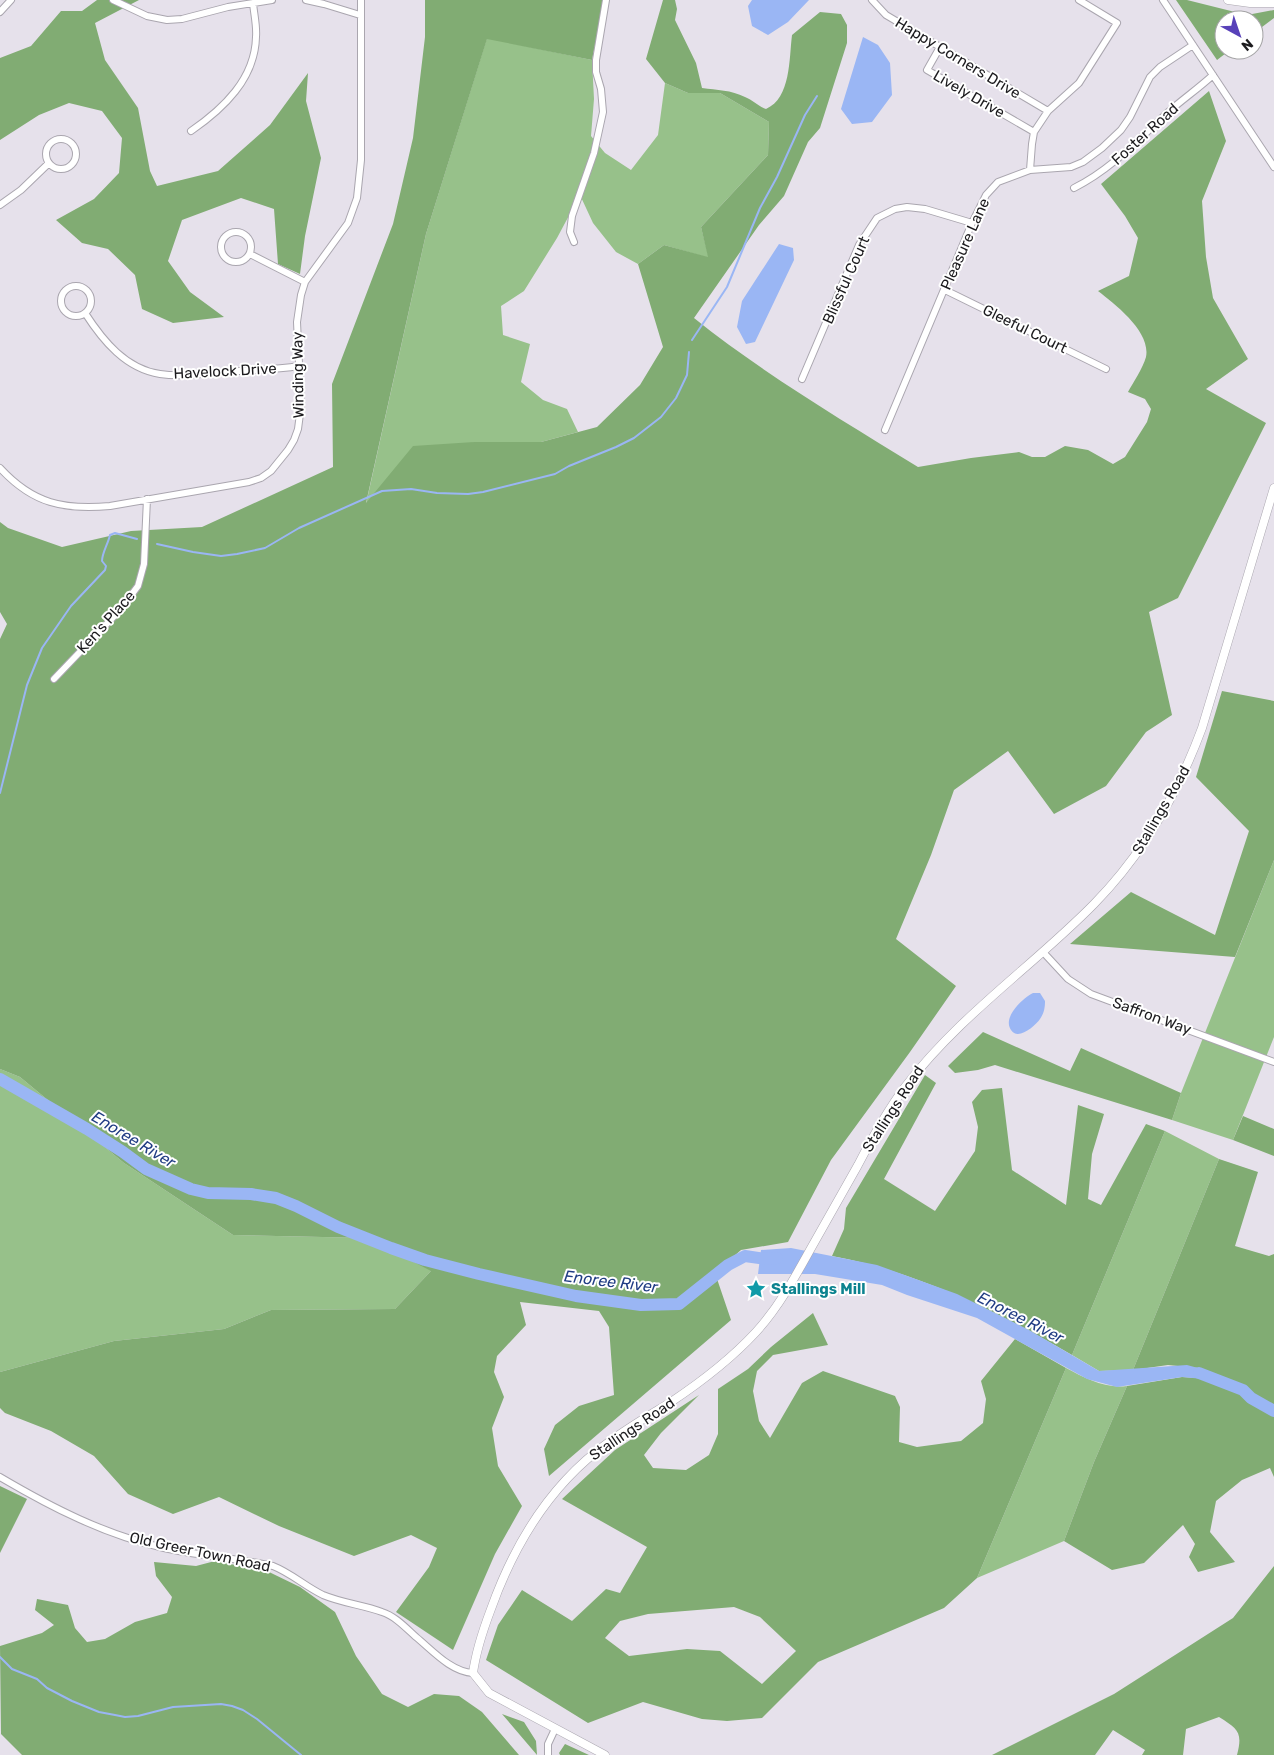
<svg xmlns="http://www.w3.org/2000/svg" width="1274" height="1755" viewBox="0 0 1274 1755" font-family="Rubik,sans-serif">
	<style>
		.green { fill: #97c18a }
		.forest { fill: #81ac73; fill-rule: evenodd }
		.water { fill: #9ab6f4 }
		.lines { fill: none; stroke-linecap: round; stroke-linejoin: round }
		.stream { stroke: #9ab6f4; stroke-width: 2 }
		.river { stroke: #9ab6f4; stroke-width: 12 }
		.minor-casing { stroke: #aaa6af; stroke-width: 8 }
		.tertiary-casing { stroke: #aaa6af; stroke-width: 9 }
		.minor { stroke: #fff; stroke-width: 6 }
		.tertiary { stroke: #fff; stroke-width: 8 }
		.labels { text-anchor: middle; stroke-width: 4; stroke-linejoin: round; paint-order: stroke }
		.street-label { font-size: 15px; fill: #1c1b1e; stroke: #fff }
		.culture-label { font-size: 15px; font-weight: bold; fill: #0d838f; stroke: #fff; text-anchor: start }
		.water-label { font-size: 16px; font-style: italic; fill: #213d84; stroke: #fff }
	</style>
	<rect width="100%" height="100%" fill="#e6e1eb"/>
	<path class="green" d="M 487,38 L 592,60 L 594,99 L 591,136 L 605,153 L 631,170 L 658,135 L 665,83 L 688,93 L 720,93 L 769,122 L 768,155 L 701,227 L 709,258 L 664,245 L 638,264 L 616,252 L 593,223 L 580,195 L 557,238 L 524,291 L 501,306 L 503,335 L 530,344 L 521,382 L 543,400 L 567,409 L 578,432 L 541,442 L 474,442 L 366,504 L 426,234 Z
		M 1274,860 L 1274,1037 L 1233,1140 L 1172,1120 L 1181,1093 Z
		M 0,1069 L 20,1077 L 124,1163 L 233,1235 L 368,1238 L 432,1270 L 395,1309 L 271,1310 L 224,1329 L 114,1341 L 0,1372 Z
		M 1165,1131 L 1219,1159 L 1133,1370 L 1099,1371 L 1072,1355 Z
		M 1066,1368 C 1085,1378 1105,1389 1127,1386 L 1094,1462 L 1064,1541 L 977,1578 Z"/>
	<path class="forest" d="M 97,0 L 139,0 L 95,23 L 105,60 L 138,108 L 150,171 L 157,186 L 218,171 L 270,125 L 308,73 L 306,101 L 321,158 L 305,236 L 300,274 L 278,264 L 274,209 L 241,198 L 182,220 L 168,261 L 190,292 L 224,317 L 173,323 L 142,309 L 135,275 L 108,249 L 82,243 L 56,220 L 94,199 L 119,173 L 122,138 L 102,111 L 69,103 L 39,115 L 0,140 L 0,58 L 31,46 L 61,11 L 82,11 Z
		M 425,0 L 604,0 L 592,60 L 487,39 L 426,234 L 366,503 L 413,446 L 474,442 L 541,442 L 597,427 L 640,385 L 663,347 L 638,264 L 664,245 L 708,257 L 701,227 L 768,155 L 769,122 L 720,93 L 688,93 L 665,83 L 646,59 L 663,0 L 675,0 L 677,9 L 675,20 L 696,63 L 702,88 C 717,90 731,90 745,97 C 753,100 758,106 766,109 C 791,98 789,59 792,35 L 820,12 L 841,14 L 847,25 L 847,43 L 820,128 L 808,142 L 784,196 L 759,225 L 694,318 C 764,374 842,420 918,467 L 971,458 L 1019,452 L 1032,457 L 1045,457 L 1065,446 L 1088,450 L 1113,464 L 1125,457 L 1147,422 L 1151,409 L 1145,399 L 1128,392 C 1133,383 1143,368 1146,357 C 1151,332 1116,305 1098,291 L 1129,276 L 1138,238 L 1125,216 L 1101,184 L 1209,91 L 1226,141 L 1202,201 L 1206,257 L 1213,298 L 1248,359 L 1206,389 L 1266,423 L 1178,598 L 1149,612 L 1172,715 L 1146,732 L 1106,786 L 1054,814 L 1008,751 L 954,790 L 931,855 L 896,939 L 956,986 L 910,1052 L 831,1160 L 788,1242 L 741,1250 L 715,1273 L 731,1320 L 549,1476 L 544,1449 L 555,1425 L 579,1406 L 614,1395 L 609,1327 L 599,1311 L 520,1302 L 526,1325 L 497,1356 L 494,1372 L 504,1397 L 492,1428 L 498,1466 L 522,1506 L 495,1554 L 453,1650 L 396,1612 L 429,1567 L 437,1548 L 411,1535 L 354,1556 L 279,1526 L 219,1497 L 173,1514 L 128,1494 L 94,1456 L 51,1431 L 5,1413 L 0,1408 L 0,1372 L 114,1341 L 224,1329 L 271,1310 L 395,1309 L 431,1271 L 368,1238 L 233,1235 L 124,1163 L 20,1077 L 0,1069 L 0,639 L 7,624 L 0,612 L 0,522 L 8,528 L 62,547 L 131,531 L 202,527 L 333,467 L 332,384 L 393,224 L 413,138 L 425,37 Z
		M 1176,0 L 1187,0 L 1247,15 L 1274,10 L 1274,18 L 1254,33 L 1254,20 L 1224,20 L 1224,50 L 1230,50 L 1217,60 Z
		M 1222,691 L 1274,701 L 1274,860 L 1235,957 L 1070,944 L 1131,892 L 1215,935 L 1249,831 L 1196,777 Z
		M 983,1032 L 1070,1071 L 1081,1048 L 1181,1093 L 1172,1120 L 995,1065 L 978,1070 L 955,1073 L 948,1066 Z
		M 925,1075 L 936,1083 L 884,1179 L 935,1211 L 975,1151 L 978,1127 L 972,1102 L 982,1090 L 1002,1088 L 1012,1170 L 1066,1205 L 1078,1105 L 1104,1114 L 1092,1154 L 1088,1199 L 1101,1205 L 1146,1124 L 1165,1131 L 1072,1355 C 997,1312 919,1272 832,1256 L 844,1229 L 846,1208 Z
		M 1243,1116 L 1274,1129 L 1274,1156 L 1233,1140 Z
		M 1219,1159 L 1258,1172 L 1235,1246 L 1269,1256 L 1274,1254 L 1274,1477 L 1270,1468 L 1242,1480 L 1216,1501 L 1210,1532 L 1235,1562 L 1198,1572 L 1189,1557 L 1195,1544 L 1183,1525 L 1144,1563 L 1112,1570 L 1064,1541 L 1094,1462 L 1127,1386 L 1182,1377 L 1213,1379 L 1198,1368 L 1168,1365 L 1133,1370 Z
		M 813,1313 L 828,1345 L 773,1355 L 757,1371 L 753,1391 L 759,1421 L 770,1438 L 802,1383 L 823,1371 L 895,1396 L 900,1407 L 899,1442 L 917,1447 L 961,1441 L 983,1423 L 986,1399 L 981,1381 L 1015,1339 L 1066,1368 L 977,1578 L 944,1608 L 818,1662 L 762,1718 L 727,1721 L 702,1719 L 643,1702 L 588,1723 L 486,1660 L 498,1625 L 522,1590 L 572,1621 L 606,1589 L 620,1593 L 647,1547 L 562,1499 L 615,1450 L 699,1395 L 661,1433 L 644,1455 L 653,1468 L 686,1470 L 709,1455 L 718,1434 L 718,1389 L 748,1369 L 771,1347 ZM 734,1607 L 760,1617 L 796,1651 L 762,1684 L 720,1651 L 687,1649 L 629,1656 L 605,1638 L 620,1621 L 648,1614 Z
		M 0,1486 L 27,1499 L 0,1553 Z
		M 215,1561 L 267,1571 L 300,1587 L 335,1612 L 356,1656 L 382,1694 L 408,1707 L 434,1694 L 459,1696 L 482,1712 L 519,1755 L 22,1755 L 1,1734 L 0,1646 L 42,1633 L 54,1625 L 35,1610 L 37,1599 L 68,1605 L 75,1628 L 87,1642 L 105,1639 L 135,1622 L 167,1613 L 172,1597 L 156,1576 L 154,1562 L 196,1566 Z
		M 1274,1566 L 1274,1755 L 1237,1755 C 1243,1732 1238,1729 1219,1717 L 1186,1729 L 1183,1755 L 1142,1755 L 1145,1750 L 1113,1730 L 1095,1755 L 992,1755 L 1114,1694 L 1233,1618 Z
		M 502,1714 L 524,1722 L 536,1741 L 537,1755 Z
		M 565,1744 L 589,1755 L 560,1755 L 559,1753 Z"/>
	<path class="water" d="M 752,0 L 809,0 L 788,22 L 768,35 L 752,26 L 748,6 Z
		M 863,37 L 878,45 L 890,63 L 892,95 L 872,122 L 852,124 L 841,109 Z
		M 779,244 L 793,248 L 794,260 L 755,342 L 746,344 L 737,327 L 742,301 Z
		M 1033,993 L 1040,993 L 1045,1001 C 1045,1008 1044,1013 1040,1019 C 1035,1026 1018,1041 1011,1030 C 1002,1017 1023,998 1033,993 Z
		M 791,1248 L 877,1265 L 957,1294 L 1029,1330 L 1099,1371 L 1187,1365 L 1198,1368 L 1214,1380 L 1182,1377 L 1117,1387 L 1087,1379 L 977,1318 L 907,1295 L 882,1285 L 815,1274 L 758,1274 L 761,1250 Z"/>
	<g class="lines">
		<path class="stream" d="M 692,340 L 727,287 L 760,208 L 777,177 L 805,115 L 817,96
			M 157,544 L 193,552 L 221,556 L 237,554 L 265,548 L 299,528 L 382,491 L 411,489 L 437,493 L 468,494 L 483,492 L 555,474 L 569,466 L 616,447 L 634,438 L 661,417 L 676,398 L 687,375 L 689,352
			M 0,793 L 27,685 L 42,648 L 71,606 L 105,570 L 106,566 L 102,561 C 102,553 108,544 110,535 L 115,533 L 137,539
			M 0,1657 L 12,1669 L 37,1679 L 47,1688 L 72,1701 L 99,1712 L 115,1715 L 125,1717 L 138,1716 L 173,1707 L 221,1704 L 232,1706 L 243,1710 L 257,1719 L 301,1755"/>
		<path class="river" d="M 0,1079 L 87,1129 L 123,1152 L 146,1169 L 191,1189 L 208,1193 L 251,1194 L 276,1198 L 296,1206 L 338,1227 L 391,1248 L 425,1260 L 479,1274 L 576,1296 L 641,1305 L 679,1304 L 728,1265 L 745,1256 L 766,1259 L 777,1258
			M 1199,1373 L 1243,1390 L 1251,1398 L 1274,1411"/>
		<defs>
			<path id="minor" d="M 113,0 L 147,16 L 167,20 L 182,19 L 228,7 L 272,0
				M 306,0 L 324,4 L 360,15
				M 872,0 L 886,15 L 1048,111
				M 1163,0 L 1274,167
				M 0,12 L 11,0
				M 940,47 L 927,70 L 1034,132
				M 191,131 C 223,109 255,79 256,37 C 257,26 254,14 253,3
				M46 154a15 15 0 1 1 30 0a15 15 0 1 1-30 0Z
				M 1030,170 L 1032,144 L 1034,132 L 1048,111 L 1079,83 L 1117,23 L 1079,0
				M 1074,188 C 1110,170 1136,142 1165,115 C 1180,101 1198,89 1213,75
				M 0,205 L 21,190 L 49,163
				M221 247a15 15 0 1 1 30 0a15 15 0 1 1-30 0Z
				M 574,242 L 570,232 L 572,216 L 594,153 L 603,112 L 601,89 L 596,72 L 596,60 L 606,0
				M 250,254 L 305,282
				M61 301a15 15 0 1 1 30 0a15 15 0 1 1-30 0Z
				M 945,290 L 1106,369
				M 85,313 C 103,341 126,369 160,374 C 180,377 202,374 222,372 C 248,370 274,370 299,366
				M 802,379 L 859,245 L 877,218 L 895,209 L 907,207 L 925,209 L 972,223
				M 885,430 L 972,223 L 986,195 L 998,182 L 1030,170 L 1071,167 L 1083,162 L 1102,148 L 1121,130 L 1130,117 L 1150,77 L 1160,67 L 1193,45
				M 0,468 C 33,504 64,510 110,506 L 249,482 L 261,478 L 271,471 L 288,450 L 294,440 L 298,429 L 301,406 L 297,322 L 301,295 L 305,282 L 348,223 L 357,198 L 361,160 L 361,0
				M 54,679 L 120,610 L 138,586 L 144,564 L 147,499
				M 1043,952 L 1068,979 L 1091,994 L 1274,1062
				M 0,1477 C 51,1507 105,1535 164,1548 C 200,1556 237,1558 273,1566 C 291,1573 306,1587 323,1595 C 342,1603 363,1605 382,1612 C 395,1616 406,1628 416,1637 C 432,1650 451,1672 473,1673
				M 548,1755 L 548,1744 L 555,1729"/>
			<path id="tertiary" d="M 1228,0 L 1250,3 L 1274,3
				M 605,1755 L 489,1693 L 473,1673 C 476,1651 483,1630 491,1609 C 515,1542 551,1483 609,1442 C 629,1427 650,1415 671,1402 C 701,1382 731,1359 756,1332 C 778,1308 794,1279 810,1250 C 826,1222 842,1193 858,1165 C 872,1138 887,1111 905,1087 C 960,1015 1032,967 1094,904 C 1143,854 1178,793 1202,728 L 1274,488"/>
		</defs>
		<use href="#minor" class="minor-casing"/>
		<use href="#tertiary" class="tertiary-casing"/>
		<use href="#minor" class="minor"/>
		<use href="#tertiary" class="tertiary"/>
	</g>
	<defs>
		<symbol id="sight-bare" viewBox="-9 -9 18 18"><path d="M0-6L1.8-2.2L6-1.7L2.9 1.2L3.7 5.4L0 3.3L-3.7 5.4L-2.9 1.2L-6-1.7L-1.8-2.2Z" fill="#0f9aa8" stroke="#fff" stroke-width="2.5" paint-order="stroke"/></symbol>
	</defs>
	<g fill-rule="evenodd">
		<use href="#sight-bare" x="742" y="1275" width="28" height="28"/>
	</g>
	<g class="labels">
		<g class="street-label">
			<text transform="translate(958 58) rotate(31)" y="5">Happy Corners Drive</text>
			<text transform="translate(969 94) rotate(30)" y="5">Lively Drive</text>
			<text transform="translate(1145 134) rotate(-42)" y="5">Foster Road</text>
			<text transform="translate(965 244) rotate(-66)" y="5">Pleasure Lane</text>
			<text transform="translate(846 280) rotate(-66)" y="5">Blissful Court</text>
			<text transform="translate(1025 329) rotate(26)" y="5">Gleeful Court</text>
			<text transform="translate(225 371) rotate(-3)" y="5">Havelock Drive</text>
			<text transform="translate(298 375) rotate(-91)" y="5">Winding Way</text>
			<text transform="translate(106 622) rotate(-48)" y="5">Ken's Place</text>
			<text transform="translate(1161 810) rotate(-60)" y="5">Stallings Road</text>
			<text transform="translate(1152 1016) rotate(20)" y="5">Saffron Way</text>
			<text transform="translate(893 1109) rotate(-57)" y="5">Stallings Road</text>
			<text transform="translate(632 1429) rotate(-34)" y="5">Stallings Road</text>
			<text transform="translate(200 1552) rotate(12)" y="5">Old Greer Town Road</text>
		</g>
		<g class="culture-label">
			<text x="771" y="1294">Stallings Mill</text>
		</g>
		<g class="water-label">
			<text transform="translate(134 1139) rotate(31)" y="6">Enoree River</text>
			<text transform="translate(611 1281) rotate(7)" y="6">Enoree River</text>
			<text transform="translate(1021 1317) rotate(27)" y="6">Enoree River</text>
		</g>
	</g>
	<g transform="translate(1239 35) rotate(140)"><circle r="24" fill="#ffffff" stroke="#a4a4a5"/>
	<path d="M0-4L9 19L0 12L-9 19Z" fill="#5841b9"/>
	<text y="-8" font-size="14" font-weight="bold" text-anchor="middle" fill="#1c1b1e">N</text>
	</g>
</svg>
